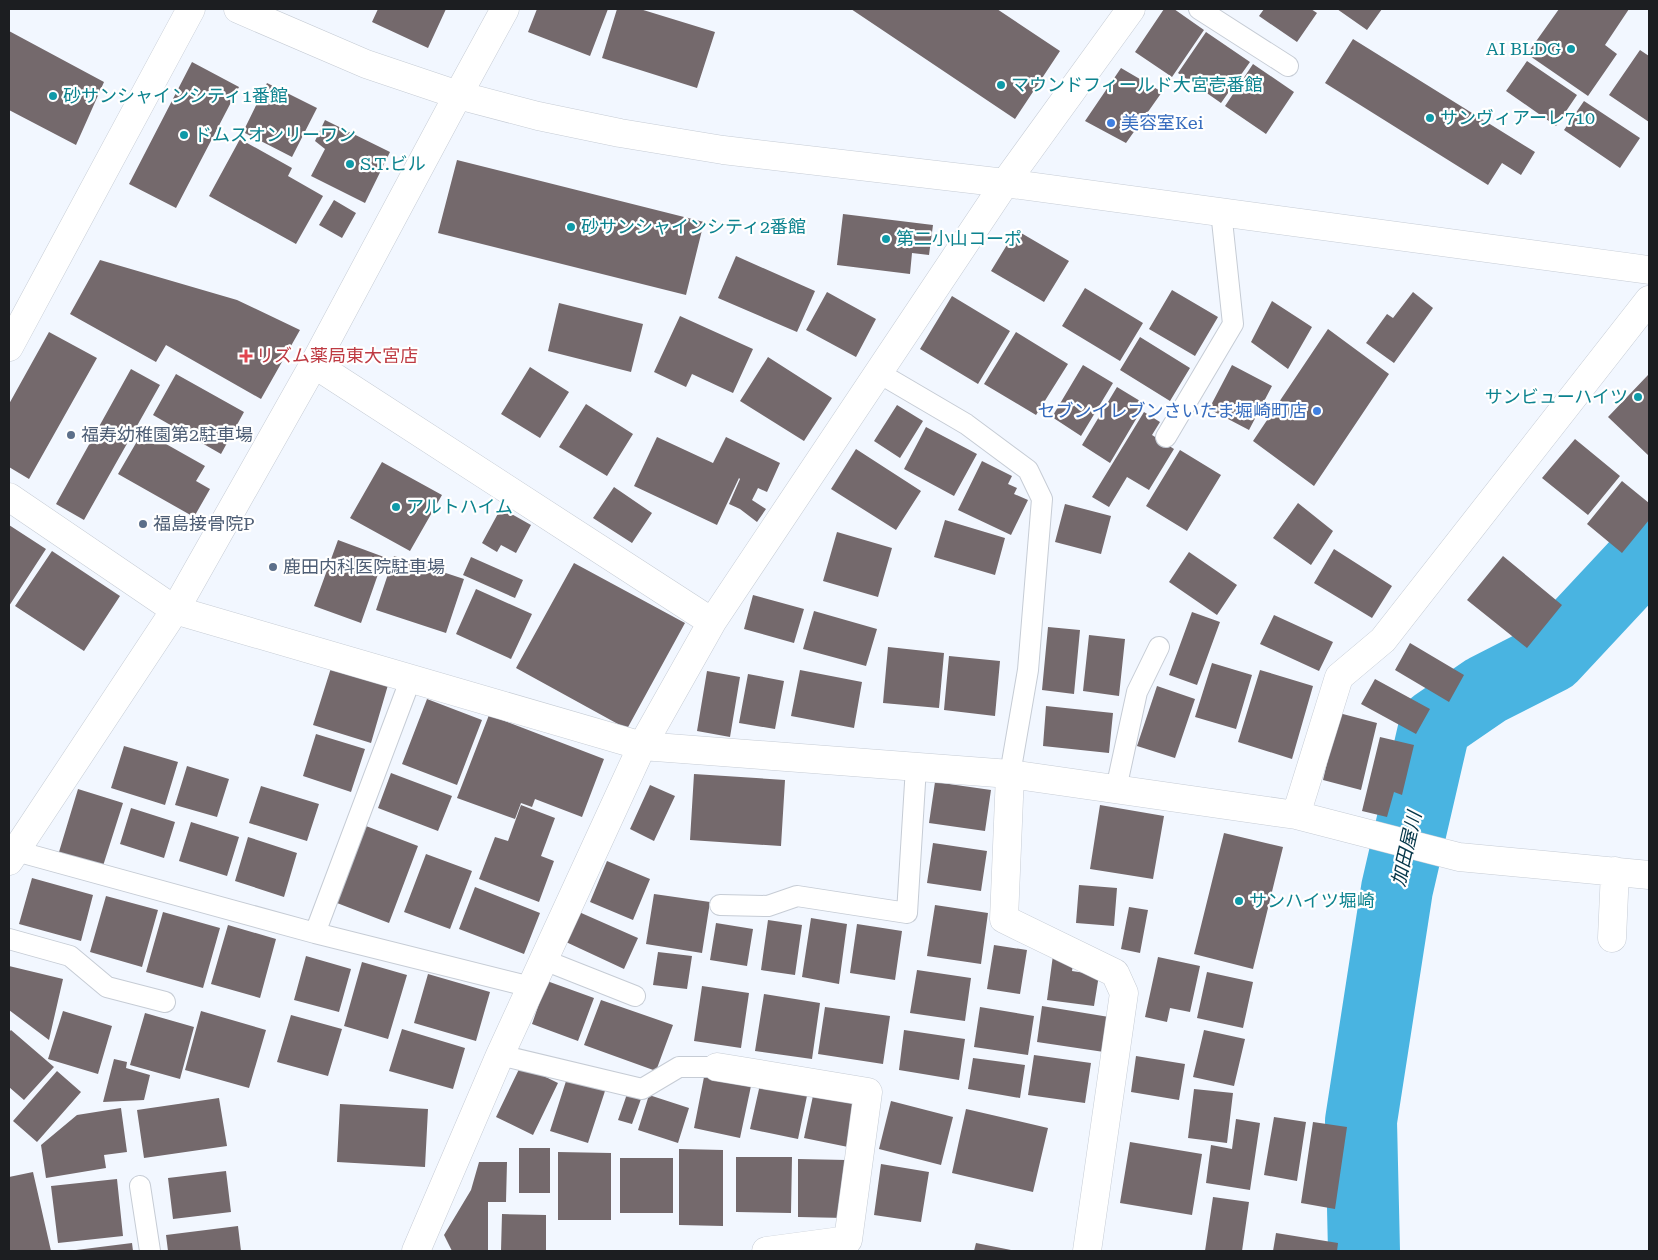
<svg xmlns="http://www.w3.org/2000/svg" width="1658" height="1260" viewBox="0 0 1658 1260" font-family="'Roboto Serif','Noto Sans JP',serif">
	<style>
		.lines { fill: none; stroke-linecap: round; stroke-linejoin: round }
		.river { stroke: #49b4e1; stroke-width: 72 }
		.building { fill: #74696c }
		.service-casing { stroke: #c6ccd5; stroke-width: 22 }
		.minor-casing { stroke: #c6ccd5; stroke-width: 29 }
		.tertiary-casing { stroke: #c6ccd5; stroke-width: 29 }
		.service { stroke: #fff; stroke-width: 20 }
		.minor { stroke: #fff; stroke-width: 28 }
		.tertiary { stroke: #fff; stroke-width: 28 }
		.culture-dot { fill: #0f9aa8; stroke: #fff; stroke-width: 2 }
		.shop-dot { fill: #3f7fe0; stroke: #fff; stroke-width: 2 }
		.health-dot { fill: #e0444e; stroke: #fff; stroke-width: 2 }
		.service-dot { fill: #5c6f8a; stroke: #fff; stroke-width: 2 }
		.labels { text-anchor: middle; stroke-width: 4.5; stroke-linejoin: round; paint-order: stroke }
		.culture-label { font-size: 18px; fill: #0d838f; stroke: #fff; text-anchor: start }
		.shop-label { font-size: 18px; fill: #366cbe; stroke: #fff; text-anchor: start }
		.health-label { font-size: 18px; fill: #be3a42; stroke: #fff; text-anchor: start }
		.service-label { font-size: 18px; fill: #4e5e75; stroke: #fff; text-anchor: start }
		.water-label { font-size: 19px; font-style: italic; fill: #033548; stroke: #fff }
	</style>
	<rect width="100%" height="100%" fill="#f2f7ff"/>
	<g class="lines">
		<path class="river" d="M 1364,1251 L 1361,1121 L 1397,889 L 1435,725 L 1486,690 L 1551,657 L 1649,552"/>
	</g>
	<path class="building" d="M 378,9 L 446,9 L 428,48 L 372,22 Z
		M 537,9 L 608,9 L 590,56 L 528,32 Z
		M 617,9 L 640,9 L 715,32 L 697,88 L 602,58 Z
		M 851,9 L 997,9 L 1060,51 L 1015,119 Z
		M 1164,9 L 1174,9 L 1204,30 L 1172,77 L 1135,52 Z
		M 1264,9 L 1311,9 L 1317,13 L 1297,42 L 1259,16 Z
		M 1337,9 L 1382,9 L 1367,30 Z
		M 1559,9 L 1629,9 L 1605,45 L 1617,54 L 1588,96 L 1527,54 Z
		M 9,31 L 104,82 L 76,145 L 9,110 Z
		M 1206,32 L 1250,62 L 1221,103 L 1178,73 Z
		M 1353,39 L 1535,152 L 1521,175 L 1502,163 L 1488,185 L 1325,83 Z
		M 1640,50 L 1649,56 L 1649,122 L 1609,95 Z
		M 1527,61 L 1577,95 L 1556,126 L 1506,91 Z
		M 192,62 L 239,87 L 176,208 L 129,184 Z
		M 1253,64 L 1294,92 L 1266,134 L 1225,106 Z
		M 1121,68 L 1162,92 L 1126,143 L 1085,121 Z
		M 267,83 L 317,108 L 292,157 L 243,132 Z
		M 1584,101 L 1640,138 L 1620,168 L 1564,130 Z
		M 325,120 L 390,152 L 365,203 L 311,176 L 325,149 L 315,141 Z
		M 240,139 L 292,168 L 288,176 L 323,196 L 296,244 L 209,196 Z
		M 457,160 L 704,222 L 686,295 L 438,233 Z
		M 334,200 L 356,213 L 342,238 L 319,225 Z
		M 843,214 L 933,225 L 929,255 L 912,253 L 910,274 L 837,265 Z
		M 1016,230 L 1069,261 L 1044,302 L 991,271 Z
		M 736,256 L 815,291 L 797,332 L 718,298 Z
		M 100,260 L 237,300 L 300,330 L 261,399 L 166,345 L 156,362 L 70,314 Z
		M 1085,288 L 1143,323 L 1120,361 L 1062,326 Z
		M 1172,290 L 1218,317 L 1195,356 L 1149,329 Z
		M 827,292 L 876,319 L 856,357 L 806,330 Z
		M 1413,292 L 1433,308 L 1394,363 L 1366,343 L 1387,314 L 1393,318 Z
		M 952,296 L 1010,331 L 978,384 L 920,349 Z
		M 1272,301 L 1312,327 L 1288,369 L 1251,342 Z
		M 559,303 L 643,324 L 631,372 L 548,351 Z
		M 680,316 L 753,349 L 733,393 L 692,374 L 686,387 L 654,372 Z
		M 1328,329 L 1389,374 L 1314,486 L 1253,441 Z
		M 49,332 L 97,358 L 29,479 L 9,467 L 9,404 Z
		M 1016,332 L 1068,364 L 1036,415 L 984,384 Z
		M 1140,337 L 1190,368 L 1170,401 L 1120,370 Z
		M 768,357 L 832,398 L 804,441 L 740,401 Z
		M 1083,365 L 1113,383 L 1081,436 L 1052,417 Z
		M 1232,365 L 1272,386 L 1249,430 L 1209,409 Z
		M 530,367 L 569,392 L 540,438 L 501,414 Z
		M 131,369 L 160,385 L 84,520 L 56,504 Z
		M 176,374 L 244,412 L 221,454 L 153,415 Z
		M 1648,375 L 1649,377 L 1649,456 L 1608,417 Z
		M 1117,387 L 1145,404 L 1110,463 L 1082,445 Z
		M 586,404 L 633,434 L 607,476 L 559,447 Z
		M 897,405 L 923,421 L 900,458 L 874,441 Z
		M 1144,412 L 1160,422 L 1152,435 L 1174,449 L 1149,490 L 1127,477 L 1109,507 L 1092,497 Z
		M 926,427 L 977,454 L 954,496 L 904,469 Z
		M 143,431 L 205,466 L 196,481 L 210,489 L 194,517 L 118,474 Z
		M 657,437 L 713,463 L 726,437 L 780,463 L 767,492 L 758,488 L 752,500 L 766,509 L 757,522 L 740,509 L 729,504 L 740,479 L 739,478 L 717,525 L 634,486 Z
		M 1575,439 L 1620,476 L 1588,515 L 1542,478 Z
		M 856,449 L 921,491 L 896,530 L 831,489 Z
		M 1180,450 L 1221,475 L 1187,531 L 1146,506 Z
		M 982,461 L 1012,476 L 1008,484 L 1017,488 L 1014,494 L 1028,500 L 1011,535 L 958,510 Z
		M 382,462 L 442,495 L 410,551 L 350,518 Z
		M 1622,481 L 1649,503 L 1649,520 L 1622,553 L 1587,524 Z
		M 614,487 L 652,513 L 632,543 L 593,518 Z
		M 1298,503 L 1333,531 L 1311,565 L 1273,538 Z
		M 1065,504 L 1111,516 L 1101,554 L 1055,542 Z
		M 501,508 L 531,525 L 516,553 L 501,545 L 497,552 L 482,543 Z
		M 945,520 L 1005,538 L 995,575 L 934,557 Z
		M 9,525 L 46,549 L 9,606 Z
		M 837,532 L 892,548 L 878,597 L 823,581 Z
		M 338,540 L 384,557 L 361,623 L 314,606 Z
		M 1334,549 L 1392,586 L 1372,618 L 1314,583 Z
		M 52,551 L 120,596 L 84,651 L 15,606 Z
		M 1189,552 L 1237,585 L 1217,615 L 1169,582 Z
		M 394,556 L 464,579 L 446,633 L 376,610 Z
		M 1503,556 L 1562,605 L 1527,648 L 1467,600 Z
		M 471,557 L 523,580 L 515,598 L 463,575 Z
		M 574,563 L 685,623 L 627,729 L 516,668 Z
		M 476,589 L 532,614 L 511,659 L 456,634 Z
		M 753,595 L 804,609 L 794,643 L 744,629 Z
		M 814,611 L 877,629 L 866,666 L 803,649 Z
		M 1192,612 L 1220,622 L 1197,685 L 1169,675 Z
		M 1274,615 L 1333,642 L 1319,671 L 1260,644 Z
		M 1048,627 L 1080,630 L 1074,694 L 1042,690 Z
		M 1089,635 L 1125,639 L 1119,696 L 1083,691 Z
		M 1410,643 L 1464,675 L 1449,702 L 1395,670 Z
		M 888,647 L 944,653 L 939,708 L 883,703 Z
		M 949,656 L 1000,661 L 995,716 L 944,710 Z
		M 1212,663 L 1252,675 L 1236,729 L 1195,717 Z
		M 331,668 L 388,685 L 371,743 L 313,725 Z
		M 800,670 L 862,682 L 854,728 L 791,716 Z
		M 1260,670 L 1313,686 L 1292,759 L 1238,742 Z
		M 707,671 L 740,677 L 730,737 L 697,731 Z
		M 748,674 L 784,681 L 775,729 L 739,723 Z
		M 1375,679 L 1430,709 L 1416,734 L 1361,704 Z
		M 1157,686 L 1195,699 L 1175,758 L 1137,746 Z
		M 427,699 L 482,720 L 457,785 L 402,764 Z
		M 1046,706 L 1113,713 L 1109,753 L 1043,746 Z
		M 1339,713 L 1377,723 L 1361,790 L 1323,780 Z
		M 489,715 L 604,759 L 582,817 L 535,799 L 532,807 L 521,803 L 515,819 L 457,798 Z
		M 316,734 L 365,749 L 351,792 L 303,776 Z
		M 1380,737 L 1414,745 L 1402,795 L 1394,792 L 1387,817 L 1362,811 Z
		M 124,746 L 178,762 L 165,805 L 111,788 Z
		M 187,766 L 229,779 L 217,817 L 175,805 Z
		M 391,773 L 452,796 L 438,831 L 378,808 Z
		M 694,774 L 785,780 L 781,846 L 690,840 Z
		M 935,782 L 991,790 L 985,831 L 929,823 Z
		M 650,785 L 675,796 L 654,841 L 630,829 Z
		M 261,786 L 319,804 L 307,841 L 249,823 Z
		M 78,789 L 123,803 L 103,866 L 59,852 Z
		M 521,805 L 555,818 L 541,856 L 554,861 L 539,902 L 479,879 L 495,837 L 508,841 Z
		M 1100,805 L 1164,816 L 1153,879 L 1090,869 Z
		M 131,808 L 175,822 L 164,858 L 120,844 Z
		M 191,822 L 239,837 L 227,876 L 179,861 Z
		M 366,826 L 418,846 L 389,923 L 337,903 Z
		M 1224,833 L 1283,847 L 1253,969 L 1194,954 Z
		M 248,837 L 297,853 L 284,897 L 235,881 Z
		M 933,843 L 987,851 L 981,891 L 927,883 Z
		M 426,854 L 472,871 L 450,929 L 404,912 Z
		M 607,861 L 650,879 L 633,920 L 590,902 Z
		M 32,878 L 93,895 L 81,941 L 19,924 Z
		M 1079,885 L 1117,888 L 1114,926 L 1076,923 Z
		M 475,887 L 540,913 L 524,954 L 459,929 Z
		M 654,894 L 710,902 L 702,953 L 646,944 Z
		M 106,896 L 158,910 L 142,967 L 90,952 Z
		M 935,905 L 988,913 L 981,964 L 927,956 Z
		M 1129,907 L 1148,910 L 1140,953 L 1121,949 Z
		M 163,912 L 220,928 L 203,988 L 146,972 Z
		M 579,912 L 638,938 L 624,969 L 566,942 Z
		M 811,918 L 847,924 L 839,984 L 802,977 Z
		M 768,920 L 802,925 L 795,975 L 761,970 Z
		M 716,923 L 753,929 L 747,966 L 710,960 Z
		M 857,924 L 902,931 L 895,980 L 850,973 Z
		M 228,925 L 276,939 L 260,998 L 211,984 Z
		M 994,945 L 1027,950 L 1020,994 L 987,989 Z
		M 658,952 L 692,956 L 687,989 L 653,985 Z
		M 1053,955 L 1074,958 L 1072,971 L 1099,975 L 1094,1006 L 1047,1000 Z
		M 306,956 L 351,969 L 339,1012 L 294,1000 Z
		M 1158,957 L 1200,966 L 1190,1012 L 1170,1008 L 1167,1022 L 1145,1017 Z
		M 362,962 L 407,975 L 388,1039 L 344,1026 Z
		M 9,966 L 63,979 L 49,1040 L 9,1010 Z
		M 917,970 L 971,978 L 965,1021 L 910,1013 Z
		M 1207,972 L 1253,982 L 1243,1028 L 1197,1018 Z
		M 428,974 L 490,992 L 476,1041 L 414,1023 Z
		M 547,981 L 594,998 L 578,1041 L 532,1024 Z
		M 702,986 L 749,993 L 741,1048 L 694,1041 Z
		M 764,994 L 820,1003 L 812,1059 L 755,1051 Z
		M 601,1000 L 673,1025 L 656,1071 L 584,1045 Z
		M 1042,1006 L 1109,1017 L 1104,1052 L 1037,1042 Z
		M 825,1007 L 890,1016 L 883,1064 L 818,1054 Z
		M 980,1007 L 1034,1016 L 1028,1055 L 974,1047 Z
		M 63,1011 L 112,1026 L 98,1074 L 48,1059 Z
		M 201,1011 L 266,1030 L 249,1088 L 185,1070 Z
		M 145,1013 L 194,1027 L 180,1079 L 130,1065 Z
		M 291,1015 L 342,1029 L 328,1076 L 277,1062 Z
		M 402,1029 L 465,1048 L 453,1089 L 389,1071 Z
		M 11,1030 L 54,1067 L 24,1100 L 9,1087 L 9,1032 Z
		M 904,1030 L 965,1039 L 959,1080 L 899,1070 Z
		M 1204,1030 L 1245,1039 L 1234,1086 L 1193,1077 Z
		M 1034,1055 L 1091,1063 L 1085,1103 L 1028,1095 Z
		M 1136,1056 L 1185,1064 L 1179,1100 L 1131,1092 Z
		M 973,1058 L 1025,1065 L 1020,1098 L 968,1089 Z
		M 114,1059 L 127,1062 L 126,1068 L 150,1075 L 144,1100 L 103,1102 Z
		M 521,1065 L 558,1083 L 533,1135 L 496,1117 Z
		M 57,1071 L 81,1092 L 37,1142 L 13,1121 Z
		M 704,1077 L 751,1086 L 740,1138 L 694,1128 Z
		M 567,1078 L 605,1091 L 588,1143 L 550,1131 Z
		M 761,1080 L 808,1091 L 798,1139 L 750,1129 Z
		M 1194,1089 L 1233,1093 L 1227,1143 L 1188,1138 Z
		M 814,1091 L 858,1101 L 848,1147 L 804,1138 Z
		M 627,1094 L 641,1099 L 632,1124 L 618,1120 Z
		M 649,1095 L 689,1108 L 678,1143 L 638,1130 Z
		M 219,1098 L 227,1146 L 144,1158 L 137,1110 Z
		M 891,1101 L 953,1117 L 941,1165 L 879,1149 Z
		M 340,1104 L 428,1109 L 425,1167 L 337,1162 Z
		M 121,1108 L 127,1152 L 104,1155 L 106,1168 L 46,1178 L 41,1145 L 77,1115 Z
		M 966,1109 L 1048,1128 L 1033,1192 L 952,1173 Z
		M 1274,1117 L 1306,1122 L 1297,1181 L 1264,1175 Z
		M 1236,1119 L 1260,1123 L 1250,1190 L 1206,1183 L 1211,1145 L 1232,1149 Z
		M 1313,1122 L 1347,1127 L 1335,1209 L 1301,1203 Z
		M 1130,1142 L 1202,1154 L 1192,1215 L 1120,1203 Z
		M 519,1148 L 550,1148 L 550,1193 L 519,1193 Z
		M 679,1149 L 723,1150 L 723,1226 L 679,1225 Z
		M 558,1152 L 611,1153 L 611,1220 L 558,1220 Z
		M 736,1157 L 792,1157 L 791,1213 L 736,1212 Z
		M 620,1158 L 673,1158 L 673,1213 L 620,1213 Z
		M 798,1159 L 846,1160 L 845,1218 L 798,1217 Z
		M 479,1162 L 507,1162 L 506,1202 L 488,1202 L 488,1251 L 452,1251 L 444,1235 L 471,1190 Z
		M 881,1164 L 929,1172 L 921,1222 L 874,1215 Z
		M 226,1171 L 231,1212 L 173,1219 L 168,1178 Z
		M 33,1172 L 51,1251 L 9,1251 L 9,1177 Z
		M 117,1179 L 123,1236 L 58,1243 L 51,1186 Z
		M 1213,1197 L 1249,1202 L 1242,1251 L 1205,1251 Z
		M 502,1214 L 546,1215 L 546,1251 L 501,1251 Z
		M 238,1226 L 241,1251 L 168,1251 L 166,1235 Z
		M 1276,1233 L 1338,1243 L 1337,1251 L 1273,1251 Z
		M 132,1243 L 133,1251 L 77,1251 L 76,1250 Z
		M 976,1243 L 1011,1250 L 1010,1251 L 974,1251 Z"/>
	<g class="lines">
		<defs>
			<path id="service" d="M 1199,9 L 1288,66
				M 879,373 L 966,424 L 1028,470 L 1042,499 L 1028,670 L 1010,774
				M 1166,437 L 1233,324 L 1221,211
				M 1116,789 L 1137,692 L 1159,647
				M 16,851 L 315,933 L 531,987
				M 720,905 L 768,906 L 797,896 L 907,913 L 916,767
				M 315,933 L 411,678
				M 9,939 L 70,956 L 107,987 L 165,1002
				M 544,960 L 635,996
				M 500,1055 L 642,1089 L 679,1067 L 717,1067
				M 140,1186 L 150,1251"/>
			<path id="minor" d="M 9,347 L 191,9
				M 314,364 L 712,622
				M 9,497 L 175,610 L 642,746 L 1010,774 L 1296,815 L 1459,857 L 1649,875
				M 1010,774 L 1004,919 L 1115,973 L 1124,993 L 1087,1251
				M 1296,815 L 1339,677 L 1383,640 L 1649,300
				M 9,861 L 175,610 L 314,364 L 458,95
				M 1612,938 L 1615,871
				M 717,1067 L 868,1092 L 848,1240 L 766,1251
				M 416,1251 L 500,1055 L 642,746 L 712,622 L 1005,183 L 1131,9"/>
			<path id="tertiary" d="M 238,9 L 366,64 L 458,95 L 538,116 L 620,133 L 723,150 L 1005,183 L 1649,270
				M 458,95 L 505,9"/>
		</defs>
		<use href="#service" class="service-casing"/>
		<use href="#minor" class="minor-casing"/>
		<use href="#tertiary" class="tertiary-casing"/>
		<use href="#service" class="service"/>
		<use href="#minor" class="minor"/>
		<use href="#tertiary" class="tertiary"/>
	</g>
	<g class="culture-dot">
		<circle cx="1571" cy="49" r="5"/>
		<circle cx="1001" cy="85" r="5"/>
		<circle cx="53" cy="96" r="5"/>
		<circle cx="1430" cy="118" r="5"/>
		<circle cx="184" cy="135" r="5"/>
		<circle cx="350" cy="164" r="5"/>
		<circle cx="571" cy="227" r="5"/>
		<circle cx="886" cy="239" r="5"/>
		<circle cx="1638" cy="397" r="5"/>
		<circle cx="396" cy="507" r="5"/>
		<circle cx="1239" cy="901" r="5"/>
	</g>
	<g class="shop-dot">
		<circle cx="1111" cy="123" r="5"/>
		<circle cx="1317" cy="411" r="5"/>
	</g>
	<path class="health-dot" d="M243.5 348.5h5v5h5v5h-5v5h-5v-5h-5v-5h5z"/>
	<g class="service-dot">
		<circle cx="71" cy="435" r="5"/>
		<circle cx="143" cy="524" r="5"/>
		<circle cx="273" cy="567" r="5"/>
	</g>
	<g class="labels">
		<g class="culture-label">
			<text x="1561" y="55" text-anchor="end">AI BLDG</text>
			<text x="1011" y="91">マウンドフィールド大宮壱番館</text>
			<text x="63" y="102">砂サンシャインシティ1番館</text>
			<text x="1440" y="124">サンヴィアーレ710</text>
			<text x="194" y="141">ドムスオンリーワン</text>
			<text x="360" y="170">S.T.ビル</text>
			<text x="581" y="233">砂サンシャインシティ2番館</text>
			<text x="896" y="245">第二小山コーポ</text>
			<text x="1628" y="403" text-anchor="end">サンビューハイツ</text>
			<text x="406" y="513">アルトハイム</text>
			<text x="1249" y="907">サンハイツ堀崎</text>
		</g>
		<g class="shop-label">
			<text x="1121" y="129">美容室Kei</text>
			<text x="1307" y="417" text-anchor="end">セブンイレブンさいたま堀崎町店</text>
		</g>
		<g class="health-label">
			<text x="256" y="362">リズム薬局東大宮店</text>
		</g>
		<g class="service-label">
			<text x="81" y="441">福寿幼稚園第2駐車場</text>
			<text x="153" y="530">福島接骨院P</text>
			<text x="283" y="573">鹿田内科医院駐車場</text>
		</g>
		<g class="water-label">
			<text transform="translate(1406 849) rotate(-77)" y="7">加田屋川</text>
		</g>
	</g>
	<rect width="1658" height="1260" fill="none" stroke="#1c1e21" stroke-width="20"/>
</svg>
